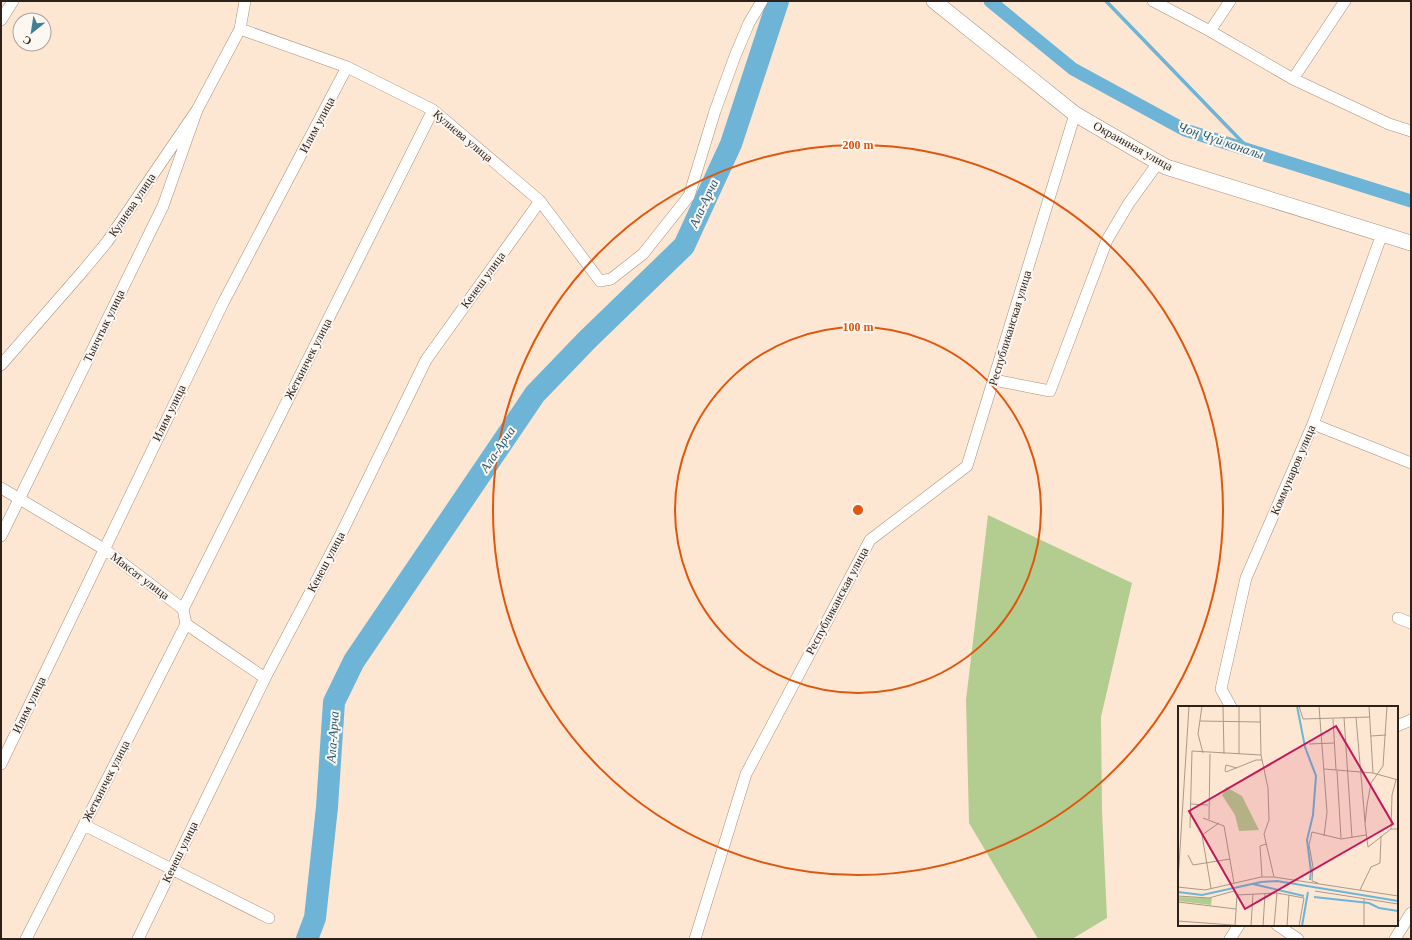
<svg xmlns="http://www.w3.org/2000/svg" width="1412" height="940" viewBox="0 0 1412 940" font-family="Georgia,serif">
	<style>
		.green { fill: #b3cc8f }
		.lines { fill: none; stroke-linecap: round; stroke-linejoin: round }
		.stream { stroke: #6db4d6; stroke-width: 3.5 }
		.canal { stroke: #6db4d6; stroke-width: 13 }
		.river { stroke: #6db4d6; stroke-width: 22 }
		.street-casing { stroke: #a98f77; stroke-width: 12 }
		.secondary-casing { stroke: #a98f77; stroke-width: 16 }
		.street { stroke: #fff; stroke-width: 11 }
		.secondary { stroke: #fff; stroke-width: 15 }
		.ring { fill: none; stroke: #df560d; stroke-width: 2 }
		.labels { text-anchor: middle; stroke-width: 4; stroke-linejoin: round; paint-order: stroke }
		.street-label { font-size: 12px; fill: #2d2219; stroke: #fdf7f2 }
		.water-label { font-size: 13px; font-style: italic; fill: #235b73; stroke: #fdf7f2 }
		.inset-river { fill: none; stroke: #6db4d6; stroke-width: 2 }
		.inset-road { fill: none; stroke: #aa9888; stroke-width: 1 }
		.view { fill: #c2185b; fill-opacity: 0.15; stroke: #c2185b; stroke-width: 2 }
		.inset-edge { fill: none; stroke: #2d2219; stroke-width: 2 }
		.centre { fill: #df560d; stroke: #fdf7f2; stroke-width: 2 }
		.ring-label { font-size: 12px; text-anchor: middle; font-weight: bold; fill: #df560d; stroke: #fdf7f2; stroke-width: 4; stroke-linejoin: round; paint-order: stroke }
	</style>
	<rect width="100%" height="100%" fill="#fee7d2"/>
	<path class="green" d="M 988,515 L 1132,583 L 1101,717 L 1102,811 L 1107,918 L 1072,939 L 1038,939 L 969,823 L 966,700 Z"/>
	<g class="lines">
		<path class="stream" d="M 1106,1 L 1250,150"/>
		<path class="canal" d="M 990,1 L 1073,69 L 1185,130 L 1411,201"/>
		<path class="river" d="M 307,939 L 315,918 L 327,807 L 334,702 L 354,661 L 535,394 L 587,340 L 684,246 L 731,144 L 778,1"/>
		<defs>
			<path id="street" d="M 1153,1 L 1210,31 L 1293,79 L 1389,124 L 1411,131
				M 1,20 L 13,1
				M 240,29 L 347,67 L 433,110 L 540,201 L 600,281 L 611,279 L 643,254 L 689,196 L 715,111 L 735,56 L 749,23 L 762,1
				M 1210,31 L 1230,1
				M 1293,79 L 1345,1
				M 1,365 L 83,271 L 107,242 L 197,110 L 240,29 L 245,1
				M 994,380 L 1050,391 L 1107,240 L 1129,203 L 1158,163
				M 1313,424 L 1411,463
				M 1,488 L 104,549 L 183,609 L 186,624 L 265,678
				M 1,536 L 163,206 L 197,110
				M 183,609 L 433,110
				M 1398,618 L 1411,623
				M 1231,707 L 1221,689 L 1246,578 L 1313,424 L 1382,234
				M 1397,726 L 1411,720
				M 1,764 L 223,303 L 347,67
				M 84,825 L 269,918
				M 1277,925 L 1298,939
				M 26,939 L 186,624
				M 138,939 L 265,678 L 341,534 L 426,360 L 540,201
				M 695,939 L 746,774 L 870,540 L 967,466 L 1075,114
				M 1230,939 L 1239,925
				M 1395,939 L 1411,913"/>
			<path id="secondary" d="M 934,1 L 1075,114 L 1166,167 L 1411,243"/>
		</defs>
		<use href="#street" class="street-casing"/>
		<use href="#secondary" class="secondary-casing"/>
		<use href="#street" class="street"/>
		<use href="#secondary" class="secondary"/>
	</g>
	<g class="ring">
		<circle cx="858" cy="510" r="183"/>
		<circle cx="858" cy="510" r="365"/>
	</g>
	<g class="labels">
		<g class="street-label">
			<text transform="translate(317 125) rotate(-62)" y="4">Илим улица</text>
			<text transform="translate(463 136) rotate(40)" y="4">Кулиева улица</text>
			<text transform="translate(1133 146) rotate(29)" y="4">Окраинная улица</text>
			<text transform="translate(132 205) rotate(-56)" y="4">Кулиева улица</text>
			<text transform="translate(483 280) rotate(-54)" y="4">Кенеш улица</text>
			<text transform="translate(104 326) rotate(-64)" y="4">Тынчтык улица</text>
			<text transform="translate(1010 328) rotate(-73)" y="4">Республиканская улица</text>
			<text transform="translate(308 359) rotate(-63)" y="4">Жеткинчек улица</text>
			<text transform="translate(169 413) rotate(-64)" y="4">Илим улица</text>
			<text transform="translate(1293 470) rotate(-67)" y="4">Коммунаров улица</text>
			<text transform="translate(326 562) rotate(-62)" y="4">Кенеш улица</text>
			<text transform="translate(140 576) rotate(37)" y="4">Максат улица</text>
			<text transform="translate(837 601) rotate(-62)" y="4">Республиканская улица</text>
			<text transform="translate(29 705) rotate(-64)" y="4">Илим улица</text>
			<text transform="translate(106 781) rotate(-63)" y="4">Жеткинчек улица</text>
			<text transform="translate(180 852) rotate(-64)" y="4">Кенеш улица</text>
		</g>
		<g class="water-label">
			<text transform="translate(1221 140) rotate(19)" y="5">Чоң Чүй каналы</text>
			<text transform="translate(703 203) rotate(-65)" y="5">Ала-Арча</text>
			<text transform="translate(497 449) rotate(-56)" y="5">Ала-Арча</text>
			<text transform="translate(332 737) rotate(-86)" y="5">Ала-Арча</text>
		</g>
	</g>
	<g transform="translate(1178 706)">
		<rect width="220" height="220" fill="#fee7d2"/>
		<path d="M 48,81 L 64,90 L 81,124 L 61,125 L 57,109 L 44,89 ZM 0,191 L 34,192 L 33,199 L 0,195 Z" fill="#b3cc8f"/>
		<path class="inset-river" d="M 119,0 L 127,41 L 138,70 L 135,109 L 129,134 L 133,165 L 132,174M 75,178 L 126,190M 0,186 L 24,189 L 83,176 L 99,175 L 220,195M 136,191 L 191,197 L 201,202 L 220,205M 124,220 L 130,186"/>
		<path class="inset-road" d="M 24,0 L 20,28 L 25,47M 45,0 L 46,48M 82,0 L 83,49 L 90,82 L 91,114 L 86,128 L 96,171M 121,0 L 125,13 L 192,11M 141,0 L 149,106 L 146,130M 191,0 L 195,67M 209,0 L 205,60 L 193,77 L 189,99 L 187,118 L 190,141 L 213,123 L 220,123M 166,11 L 174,132M 178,11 L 187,116M 155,13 L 158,64M 22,15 L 82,16M 193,30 L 208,29M 131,38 L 156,37M 61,48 L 61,0M 59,62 L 48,59 L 47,64 L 48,66 L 78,54 L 84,54M 146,63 L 195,67 L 220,74M 159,65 L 163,132M 13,98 L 30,99M 25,112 L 46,120 L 56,177M 31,113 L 32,48M 12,122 L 14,45 L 83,49M 213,123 L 214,89 L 218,74M 10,149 L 15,159 L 52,153M 84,171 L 82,140 L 88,138M 0,175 L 11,0M 140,177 L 134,175 L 135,161 L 131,139 L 134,126 L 163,133 L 188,129M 0,181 L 27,184 L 83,171 L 96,171 L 220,190M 33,182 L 24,129 L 41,117M 182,184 L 193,161 L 202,157 L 203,130M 137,185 L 220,198M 59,189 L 99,187 L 126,192 L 121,220M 0,190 L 31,192 L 56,185 L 59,189M 0,196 L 58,203M 0,215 L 67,220M 57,220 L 59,189M 73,220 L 75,188M 85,220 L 87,188M 96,220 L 99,187M 109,220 L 111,189M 186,220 L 186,193"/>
		<path class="view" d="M 158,20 L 215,118 L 67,203 L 11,105 Z"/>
		<rect width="220" height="220" class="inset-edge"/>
	</g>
	<circle cx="858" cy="510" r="6" class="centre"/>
	<g class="ring-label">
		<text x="858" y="149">200 m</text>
		<text x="858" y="331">100 m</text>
	</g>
	<rect width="1412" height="940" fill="none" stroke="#2d2219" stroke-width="4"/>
	<g transform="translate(32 32) rotate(210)"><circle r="19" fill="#fdf7f2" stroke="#aaa29b"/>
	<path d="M0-3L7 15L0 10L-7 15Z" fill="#417f95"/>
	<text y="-6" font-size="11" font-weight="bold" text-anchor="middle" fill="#2d2219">С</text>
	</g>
</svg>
